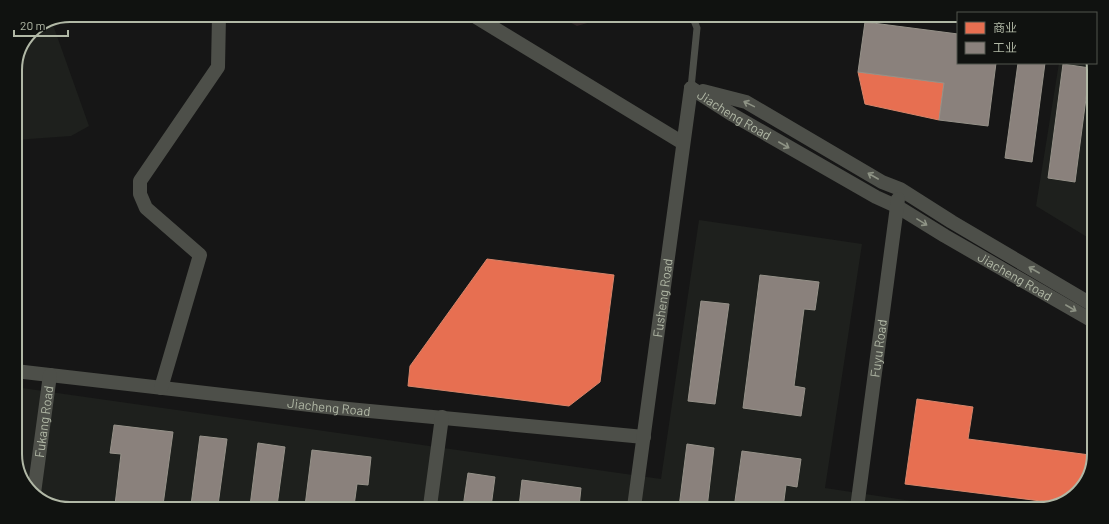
<svg xmlns="http://www.w3.org/2000/svg" width="1109" height="524" viewBox="0 0 1109 524" font-family="Barlow,'Noto Sans SC',sans-serif">
	<style>
		.built { fill: #1e201d }
		.green { fill: #2c2324 }
		.shops { fill: #e76f51; stroke: #d7856a }
		.industry { fill: #8a817c; stroke: #969289 }
		.lines { fill: none; stroke-linecap: round; stroke-linejoin: round }
		.lane { stroke: #4d4f49; stroke-width: 7 }
		.street { stroke: #4d4f49; stroke-width: 14 }
		.oneway { stroke: #8e9385 }
		.labels { text-anchor: middle; stroke-width: 4; stroke-linejoin: round; paint-order: stroke }
		.street-label { font-size: 13px; fill: #b1b8a6; stroke: #101210 }
		.rim { fill: none; stroke: #b1b8a6; stroke-width: 2 }
	</style>
	<rect width="100%" height="100%" fill="#161616"/>
	<path class="built" d="M 52,22 L 89,126 L 71,136 L 15,140 L 15,67 L 31,31 Z
		M 1059,63 L 1093,63 L 1094,67 L 1092,240 L 1036,206 Z
		M 699,220 L 862,244 L 825,488 L 965,509 L 49,505 L 24,485 L 15,458 L 15,387 L 661,479 Z"/>
	<path class="green" d="M 560,17 L 608,17 L 577,26 Z"/>
	<path class="shops" d="M 858,72 L 944,83 L 939,120 L 865,104 Z
		M 487,259 L 614,275 L 600,382 L 569,406 L 408,386 L 410,366 Z
		M 917,399 L 973,407 L 968,439 L 1090,455 L 1088,477 L 1070,500 L 1057,503 L 905,484 Z"/>
	<path class="industry" d="M 865,22 L 958,34 L 958,63 L 996,63 L 988,126 L 939,120 L 944,83 L 858,72 Z
		M 1018,63 L 1045,63 L 1032,162 L 1005,158 Z
		M 1063,64 L 1090,68 L 1075,182 L 1048,178 Z
		M 760,275 L 819,282 L 815,310 L 804,309 L 794,386 L 805,388 L 801,416 L 743,408 Z
		M 701,301 L 729,304 L 715,404 L 688,401 Z
		M 114,425 L 173,432 L 163,505 L 115,505 L 121,454 L 110,453 Z
		M 200,436 L 227,439 L 218,505 L 191,505 Z
		M 258,443 L 285,447 L 277,506 L 250,506 Z
		M 687,444 L 714,448 L 707,508 L 679,507 Z
		M 312,450 L 371,457 L 368,485 L 357,484 L 354,506 L 305,506 Z
		M 742,451 L 801,459 L 797,487 L 786,485 L 783,508 L 734,508 Z
		M 468,473 L 495,477 L 491,507 L 463,507 Z
		M 522,480 L 581,488 L 579,507 L 519,507 Z"/>
	<g class="lines">
		<path class="lane" d="M 691,88 L 697,28 L 693,18"/>
		<g class="street">
			<path d="M 476,17 L 683,143"/>
			<path id="s1" d="M 691,88 L 733,115 L 876,197 L 898,207 L 945,236 L 1091,320"/>
			<path d="M 703,91 L 746,102 L 882,182 L 900,189 L 952,222 L 1091,304"/>
			<path id="s2" d="M 15,371 L 327,407 L 644,437"/>
			<path d="M 161,388 L 200,255 L 146,208 L 140,194 L 140,181 L 218,67 L 219,16"/>
			<path id="s3" d="M 34,493 L 50,375"/>
			<path d="M 430,506 L 442,417"/>
			<path id="s4" d="M 634,507 L 691,88"/>
			<path id="s5" d="M 857,508 L 898,199"/>
		</g>
	</g>
	<defs><path id="oneway-shaft" d="M-6 0H5M1.5-3L5.5 0L1.5 3" fill="none" stroke-width="1.6" stroke-linecap="round" stroke-linejoin="round"/></defs>
	<g class="oneway">
		<use href="#oneway-shaft" transform="translate(749 104) rotate(-154)"/>
		<use href="#oneway-shaft" transform="translate(784 145) rotate(30)"/>
		<use href="#oneway-shaft" transform="translate(873 176) rotate(-150)"/>
		<use href="#oneway-shaft" transform="translate(922 222) rotate(32)"/>
		<use href="#oneway-shaft" transform="translate(1034 270) rotate(-150)"/>
		<use href="#oneway-shaft" transform="translate(1071 308) rotate(30)"/>
	</g>
	<g class="labels">
		<g class="street-label">
			<text dy="5" stroke="none"><textPath href="#s1" startOffset="51">Jiacheng Road</textPath></text>
			<text dy="5" stroke="none"><textPath href="#s1" startOffset="375">Jiacheng Road</textPath></text>
			<text dy="5" stroke="none"><textPath href="#s4" startOffset="211">Fusheng Road</textPath></text>
			<text dy="5" stroke="none"><textPath href="#s5" startOffset="161">Fuyu Road</textPath></text>
			<text dy="5" stroke="none"><textPath href="#s2" startOffset="316">Jiacheng Road</textPath></text>
			<text dy="5" stroke="none"><textPath href="#s3" startOffset="72">Fukang Road</textPath></text>
		</g>
	</g>
	<path d="M0 0H1109V524H0ZM70 22H1039A48 48 0 0 1 1087 70V454A48 48 0 0 1 1039 502H70A48 48 0 0 1 22 454V70A48 48 0 0 1 70 22Z" fill="#101210" fill-rule="evenodd"/>
	<path class="rim" d="M70 22H1039A48 48 0 0 1 1087 70V454A48 48 0 0 1 1039 502H70A48 48 0 0 1 22 454V70A48 48 0 0 1 70 22Z"/>
	<rect x="957" y="12" width="140" height="52" fill="#101210" stroke="#50544c"/>
	<rect x="965" y="22" width="20" height="12" fill="#e76f51" stroke="#50544c"/>
	<text x="993" y="32" font-size="12" fill="#b1b8a6">商业</text>
	<rect x="965" y="42" width="20" height="12" fill="#8a817c" stroke="#50544c"/>
	<text x="993" y="52" font-size="12" fill="#b1b8a6">工业</text>
	<path d="M14 30v6h54v-6" fill="none" stroke="#b1b8a6" stroke-width="2"/>
	<text x="20" y="30" font-size="12" fill="#b1b8a6" stroke="#101210" stroke-width="3" paint-order="stroke">20 m</text>
</svg>
